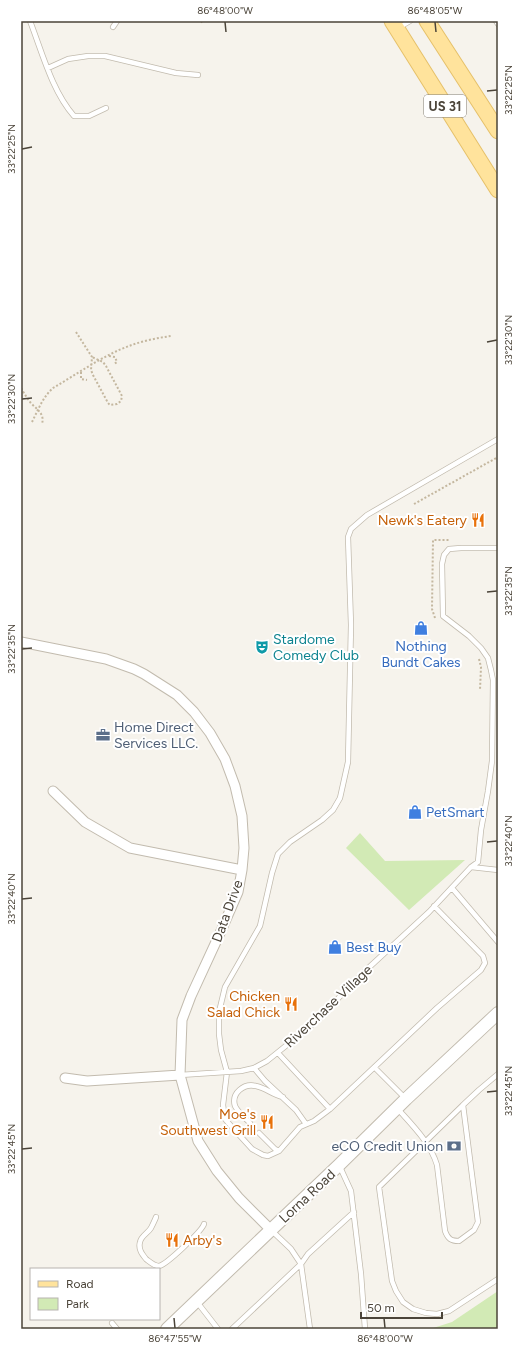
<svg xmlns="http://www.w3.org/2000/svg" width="519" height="1350" viewBox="0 0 519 1350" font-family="Figtree,sans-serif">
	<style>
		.green { fill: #d2eab5 }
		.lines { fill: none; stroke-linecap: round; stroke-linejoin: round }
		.service-casing { stroke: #c2bbae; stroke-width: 6 }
		.minor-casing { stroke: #c2bbae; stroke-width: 11 }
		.tertiary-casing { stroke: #c2bbae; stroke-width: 14 }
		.primary-casing { stroke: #e6c16a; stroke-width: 17 }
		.path { stroke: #c4b79f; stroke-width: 2; stroke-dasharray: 2 2; stroke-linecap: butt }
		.service { stroke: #fff; stroke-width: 4.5 }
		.minor { stroke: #fff; stroke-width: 9 }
		.tertiary { stroke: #fff; stroke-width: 12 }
		.primary { stroke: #ffe39c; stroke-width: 15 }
		.ticks { fill: none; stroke: #4b4439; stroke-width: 1.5 }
		.labels { text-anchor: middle; stroke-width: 4; stroke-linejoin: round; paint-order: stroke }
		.shield { fill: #fff; stroke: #817c74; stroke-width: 1 }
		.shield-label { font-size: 13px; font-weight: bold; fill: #4b4439 }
		.food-label { font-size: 14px; fill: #c56008; stroke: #fff; text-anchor: end }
		.culture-label { font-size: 14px; fill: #0d838f; stroke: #fff; text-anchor: start }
		.shop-label { font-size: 14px; fill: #366cbe; stroke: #fff; text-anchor: start }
		.service-label { font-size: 14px; fill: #4e5e75; stroke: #fff; text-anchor: start }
		.street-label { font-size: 14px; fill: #4b4439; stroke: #fff }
		.neatline { fill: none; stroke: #4b4439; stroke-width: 1.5 }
		.ticks-label { font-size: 10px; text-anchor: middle; fill: #4b4439 }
	</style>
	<rect width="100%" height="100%" fill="#f6f3ec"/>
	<path class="green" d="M 360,833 L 385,861 L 465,860 L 409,910 L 346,848 Z
		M 498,1291 L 498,1329 L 430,1329 L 452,1322 Z"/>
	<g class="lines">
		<defs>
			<path id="service" d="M 30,21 C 42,52 52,91 74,116 L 89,116 L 106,108
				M 496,21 L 498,24
				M 113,27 L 117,21
				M 398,28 L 410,21
				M 48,68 L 68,59 L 88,56 L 105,56 L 176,73 L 198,75
				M 471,867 L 498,870
				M 452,888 L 498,942
				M 278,1053 L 330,1109 L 437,1008 L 481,970 L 485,963 L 483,956 L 434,906
				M 254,1068 L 265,1081 L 296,1110 L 306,1124
				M 375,1068 L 405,1098
				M 180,1075 L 241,1071 L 254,1068 L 267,1061 L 313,1024 L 364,972 L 429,912 L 471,867 L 478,862 L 481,830 L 488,791 L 492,761 L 493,680 L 491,670 L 488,658 L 481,648 L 469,636 L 443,616 L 442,564 L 444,555 L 449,549 L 461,548 L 498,548
				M 463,1105 L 379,1187 L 392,1281 L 396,1291 L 403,1302 L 413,1309 L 426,1313 L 437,1314 L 449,1311 L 498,1279
				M 397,1108 C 412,1125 430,1142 437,1165 L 445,1231 C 448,1239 451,1241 459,1241 L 474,1230 L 478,1222 L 463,1105 L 479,1090 L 498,1074
				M 330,1109 L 314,1121 L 300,1127 L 279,1151 L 268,1156 L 263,1155 L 252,1149 L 231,1126 L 225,1119 L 223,1105 L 227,1072 L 221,1050 L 219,1034 L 219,1012 L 225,987 L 260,926 L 272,873 L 278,854 L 290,842 L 322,820 L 333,810 L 340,798 L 348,762 L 351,625 L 348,537 L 351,529 L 367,515 L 498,439
				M 250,1123 C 245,1118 238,1112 235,1106 C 231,1093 244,1083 256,1086 C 266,1088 273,1095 283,1097
				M 259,1133 L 275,1149 L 279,1151
				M 340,1167 L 351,1191 L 361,1274 L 365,1329
				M 156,1217 C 155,1220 153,1224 151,1228 C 148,1233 141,1236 140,1242 C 138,1249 142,1254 146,1259 C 150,1262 154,1266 159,1266 C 166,1265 202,1231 204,1224
				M 271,1230 L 291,1249 L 301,1264 L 310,1329
				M 197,1302 L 218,1329
				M 112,1323 L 117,1329
				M 232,1329 L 301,1264 L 308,1254 L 354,1212"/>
			<path id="minor" d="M 21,642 L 106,659 L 134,669 L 144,674 L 177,695 L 194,712 L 210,733 L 225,759 L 235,786 L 242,816 L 244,848 L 242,870 L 238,892 L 221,931 L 191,996 L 182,1020 L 180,1075 L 198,1141 L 217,1171 L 239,1198 L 271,1230
				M 53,791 L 85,822 L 130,848 L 242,870
				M 65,1078 L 87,1081 L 180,1075"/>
			<path id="tertiary" d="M 167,1329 L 339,1165 L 406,1099 L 498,1013"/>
			<path id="primary" d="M 392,21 L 498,190
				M 427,21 L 498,131"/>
		</defs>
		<use href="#service" class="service-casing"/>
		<use href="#minor" class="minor-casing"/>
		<use href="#tertiary" class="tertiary-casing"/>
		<use href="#primary" class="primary-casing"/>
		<path class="path" d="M 201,21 L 203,24
			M 76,332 L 92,357 L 91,370 L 93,375 L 108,403 L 110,405 L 117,404 L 121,401 L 122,396 L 106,366 L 103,362 L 92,357
			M 109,356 L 115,357 L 117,362 L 114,364
			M 81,372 L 81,379 L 87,380
			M 21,388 C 24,393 27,398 30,402 C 36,409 45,413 42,424
			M 32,422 C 38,410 43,397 53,388 C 77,374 104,355 129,346 C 142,341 157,338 171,336
			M 414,504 L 498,457
			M 435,618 L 432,609 L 433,540 L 450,540
			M 479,659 L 481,667 L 480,690"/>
		<use href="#service" class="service"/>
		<use href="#minor" class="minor"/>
		<use href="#tertiary" class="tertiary"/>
		<use href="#primary" class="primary"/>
	</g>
	<path class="ticks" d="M 225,22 L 226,32M 435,22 L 436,32M 487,91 L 497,90M 22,149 L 32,147M 487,342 L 497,340M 22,399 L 32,398M 487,592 L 497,591M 22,649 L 32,648M 487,842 L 497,841M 22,899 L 32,898M 487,1092 L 497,1091M 22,1149 L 32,1148M 174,1318 L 175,1328M 384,1318 L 385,1328"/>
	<defs>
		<symbol id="restaurant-bare" viewBox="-9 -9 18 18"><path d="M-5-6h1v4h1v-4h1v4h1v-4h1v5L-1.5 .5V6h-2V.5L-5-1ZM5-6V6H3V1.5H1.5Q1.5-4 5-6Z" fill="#e8710a" stroke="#fff" stroke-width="2.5" paint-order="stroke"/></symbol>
		<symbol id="shop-bare" viewBox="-9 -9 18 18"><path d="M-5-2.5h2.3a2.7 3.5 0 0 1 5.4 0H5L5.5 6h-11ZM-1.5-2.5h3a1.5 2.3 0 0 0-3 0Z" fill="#3f7fe0" stroke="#fff" stroke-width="2.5" paint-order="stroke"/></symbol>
		<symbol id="theatre-bare" viewBox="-9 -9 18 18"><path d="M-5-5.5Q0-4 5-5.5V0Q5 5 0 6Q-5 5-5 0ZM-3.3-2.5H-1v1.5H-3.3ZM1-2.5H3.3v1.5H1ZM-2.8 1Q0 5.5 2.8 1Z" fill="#0f9aa8" stroke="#fff" stroke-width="2.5" paint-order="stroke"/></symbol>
		<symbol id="office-bare" viewBox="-9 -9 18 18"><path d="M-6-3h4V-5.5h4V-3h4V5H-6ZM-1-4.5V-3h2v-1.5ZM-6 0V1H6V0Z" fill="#5c6f8a" stroke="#fff" stroke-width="2.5" paint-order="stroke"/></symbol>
		<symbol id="bank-bare" viewBox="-9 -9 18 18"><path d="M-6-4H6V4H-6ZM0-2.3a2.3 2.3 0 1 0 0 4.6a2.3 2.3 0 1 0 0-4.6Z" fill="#5c6f8a" stroke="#fff" stroke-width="2.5" paint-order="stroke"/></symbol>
	</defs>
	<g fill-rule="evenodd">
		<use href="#restaurant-bare" x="468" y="510" width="20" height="20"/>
		<use href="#shop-bare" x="411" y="618" width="20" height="20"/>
		<use href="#theatre-bare" x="252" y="637" width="20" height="20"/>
		<use href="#office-bare" x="93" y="725" width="20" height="20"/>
		<use href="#shop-bare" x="405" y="802" width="20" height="20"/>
		<use href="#shop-bare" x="325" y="937" width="20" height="20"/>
		<use href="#restaurant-bare" x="281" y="994" width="20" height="20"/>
		<use href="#restaurant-bare" x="257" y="1112" width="20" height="20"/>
		<use href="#bank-bare" x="444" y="1136" width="20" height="20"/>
		<use href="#restaurant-bare" x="162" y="1230" width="20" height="20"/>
	</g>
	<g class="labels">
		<rect class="shield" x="424" y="95" width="42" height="22" rx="3"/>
		<g class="shield-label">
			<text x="445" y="111">US 31</text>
		</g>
		<g class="food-label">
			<text x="467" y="525">Newk's Eatery</text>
			<text x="280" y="1001">Chicken<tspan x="280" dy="16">Salad Chick</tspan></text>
			<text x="256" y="1119">Moe's<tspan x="256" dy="16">Southwest Grill</tspan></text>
			<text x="183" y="1245" text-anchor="start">Arby's</text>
		</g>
		<g class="culture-label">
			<text x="273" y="644">Stardome<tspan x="273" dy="16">Comedy Club</tspan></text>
		</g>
		<g class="shop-label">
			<text x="421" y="651" text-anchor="middle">Nothing<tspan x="421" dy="16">Bundt Cakes</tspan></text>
			<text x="426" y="817">PetSmart</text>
			<text x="346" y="952">Best Buy</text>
		</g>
		<g class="service-label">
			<text x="114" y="732">Home Direct<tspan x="114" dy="16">Services LLC.</tspan></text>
			<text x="443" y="1151" text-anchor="end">eCO Credit Union</text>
		</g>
		<g class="street-label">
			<text transform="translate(227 911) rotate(-70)" y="5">Data Drive</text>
			<text transform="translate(328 1006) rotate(-43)" y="5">Riverchase Village</text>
			<text transform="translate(307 1196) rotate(-43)" y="5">Lorna Road</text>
		</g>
	</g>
	<rect width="519" height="1350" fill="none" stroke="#ffffff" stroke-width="44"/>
	<rect x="30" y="1268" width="130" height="52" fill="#ffffff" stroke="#b7b4b0"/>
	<rect x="38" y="1281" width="20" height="6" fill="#ffe39c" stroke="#b7b4b0"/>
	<text x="66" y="1288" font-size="12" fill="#4b4439">Road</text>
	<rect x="38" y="1298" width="20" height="12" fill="#d2eab5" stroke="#b7b4b0"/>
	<text x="66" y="1308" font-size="12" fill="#4b4439">Park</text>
	<path d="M361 1312v6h81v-6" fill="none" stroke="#4b4439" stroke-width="2"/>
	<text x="367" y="1312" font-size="12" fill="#4b4439" stroke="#ffffff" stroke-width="3" paint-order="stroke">50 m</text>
	<rect x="22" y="22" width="475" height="1306" class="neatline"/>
	<g class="ticks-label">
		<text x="225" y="14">86°48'00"W</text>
		<text x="435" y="14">86°48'05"W</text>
		<text transform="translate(508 90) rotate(-90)" y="4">33°22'25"N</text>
		<text transform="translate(11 149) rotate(-90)" y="4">33°22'25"N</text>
		<text transform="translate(508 340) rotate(-90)" y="4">33°22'30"N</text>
		<text transform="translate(11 399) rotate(-90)" y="4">33°22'30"N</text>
		<text transform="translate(508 591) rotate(-90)" y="4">33°22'35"N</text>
		<text transform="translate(11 649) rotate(-90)" y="4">33°22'35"N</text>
		<text transform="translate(508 841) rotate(-90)" y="4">33°22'40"N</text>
		<text transform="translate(11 899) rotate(-90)" y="4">33°22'40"N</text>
		<text transform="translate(508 1091) rotate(-90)" y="4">33°22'45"N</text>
		<text transform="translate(11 1149) rotate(-90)" y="4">33°22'45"N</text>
		<text x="175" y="1342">86°47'55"W</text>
		<text x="385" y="1342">86°48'00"W</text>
	</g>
</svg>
